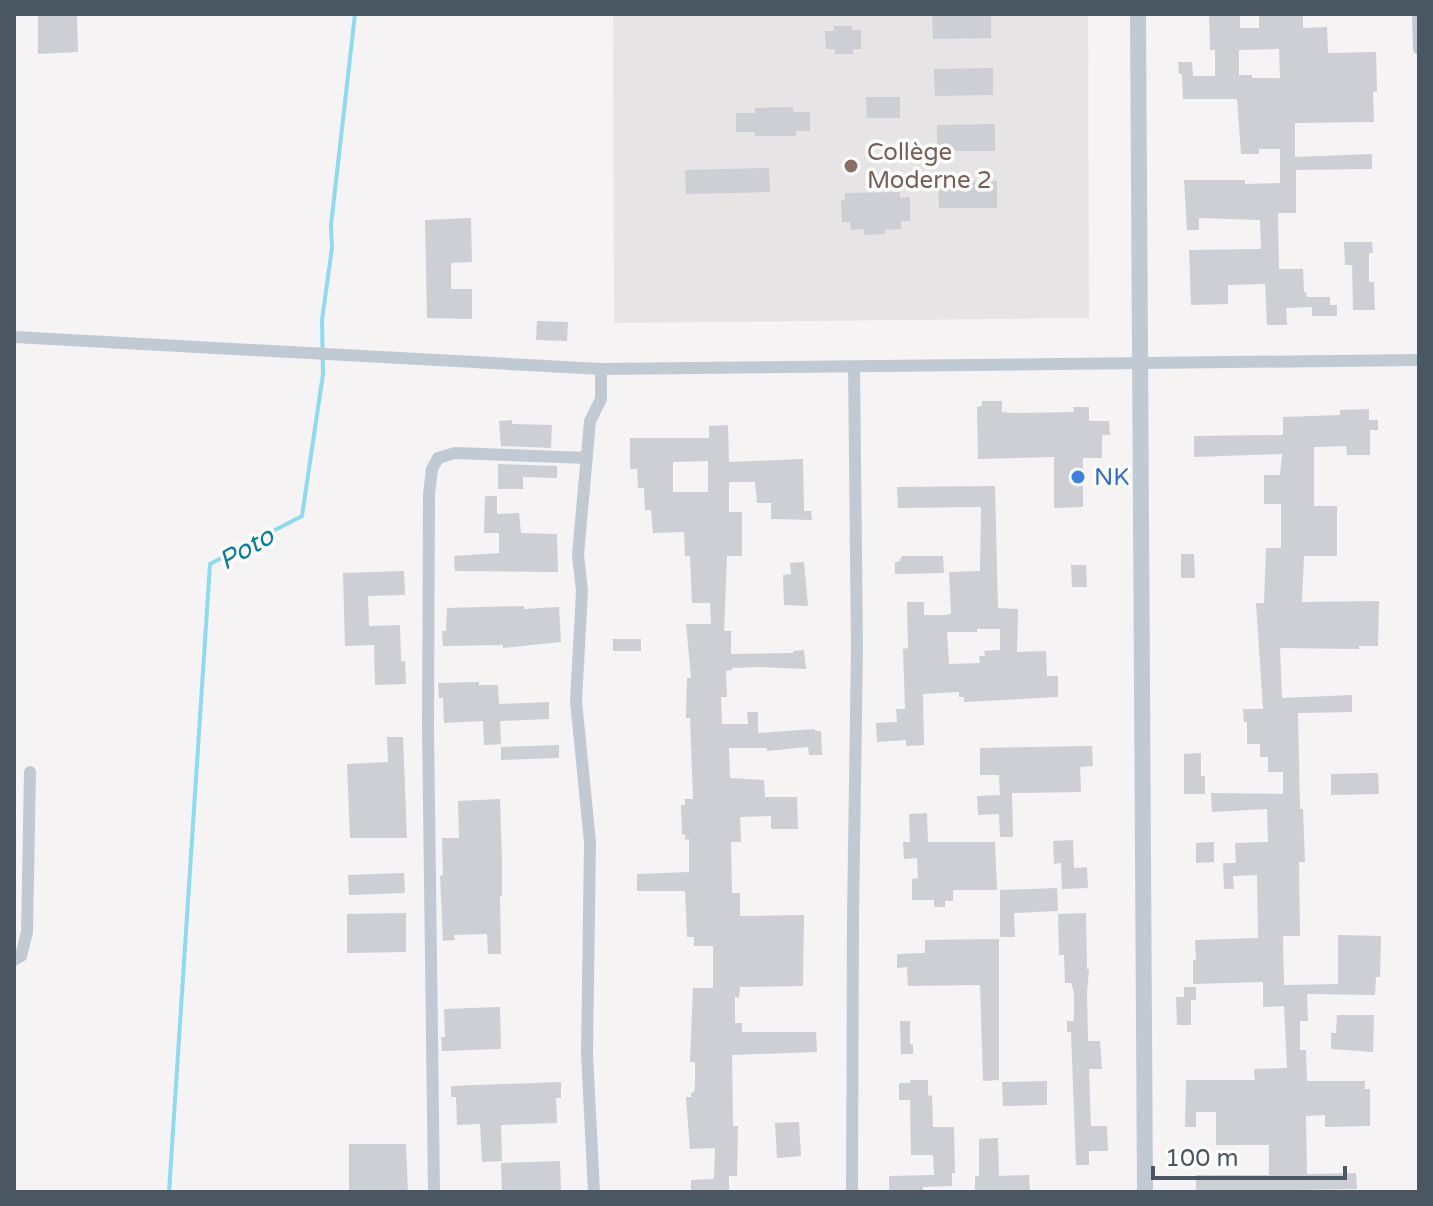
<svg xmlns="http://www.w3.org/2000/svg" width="1433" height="1206" viewBox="0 0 1433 1206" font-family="'Varela Round',sans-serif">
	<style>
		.education { fill: #e6e4e5 }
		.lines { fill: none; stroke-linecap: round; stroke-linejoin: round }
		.stream { stroke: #90daee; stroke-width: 4 }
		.building { fill: #cdcfd5; fill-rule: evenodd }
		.minor { stroke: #c1cad2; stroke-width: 12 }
		.tertiary { stroke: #c1cad2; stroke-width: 16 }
		.education-dot { fill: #8d6e63; stroke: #fff; stroke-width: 3 }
		.shop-dot { fill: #3f7fe0; stroke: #fff; stroke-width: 3 }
		.labels { text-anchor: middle; stroke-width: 7; stroke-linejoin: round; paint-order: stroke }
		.education-label { font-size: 24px; fill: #785e54; stroke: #fff; text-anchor: start }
		.shop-label { font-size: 24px; fill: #366cbe; stroke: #fff; text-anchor: start }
		.water-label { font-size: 26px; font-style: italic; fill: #0c7c9b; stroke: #fff }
	</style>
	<rect width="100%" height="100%" fill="#f5f3f3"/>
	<path class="education" d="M 613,14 L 1088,14 L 1089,318 L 614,323 Z"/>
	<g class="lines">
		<path class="stream" d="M 169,1192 L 210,564 L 302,516 L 323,374 L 322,320 L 332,248 L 331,225 L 355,14"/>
	</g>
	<path class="building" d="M 932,14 L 991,14 L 991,38 L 933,39 Z
		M 1209,14 L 1240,14 L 1240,28 L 1259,28 L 1259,14 L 1303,14 L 1303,28 L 1327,27 L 1328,53 L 1376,52 L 1377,91 L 1373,92 L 1374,122 L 1295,123 L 1295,157 L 1372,154 L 1372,169 L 1296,170 L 1296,213 L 1278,213 L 1279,269 L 1303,269 L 1304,292 L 1306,292 L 1307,297 L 1330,297 L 1330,305 L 1337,305 L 1337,316 L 1312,316 L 1312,307 L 1286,308 L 1287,325 L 1267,325 L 1265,284 L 1228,285 L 1228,304 L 1191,305 L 1189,250 L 1261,249 L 1260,220 L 1199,218 L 1199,230 L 1187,230 L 1184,180 L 1245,180 L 1245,184 L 1280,183 L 1280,149 L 1259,149 L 1259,154 L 1241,154 L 1237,99 L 1183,99 L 1182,74 L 1179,74 L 1178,62 L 1192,62 L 1193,76 L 1215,76 L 1215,50 L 1210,50 ZM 1279,49 L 1280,78 L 1252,78 L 1252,75 L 1239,75 L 1239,50 Z
		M 38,16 L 77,16 L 78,52 L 38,54 Z
		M 834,26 L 852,26 L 852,30 L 861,30 L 861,49 L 853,49 L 853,54 L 835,54 L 835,49 L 826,49 L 825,31 L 834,31 Z
		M 993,68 L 993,95 L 935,96 L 934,69 Z
		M 866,97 L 900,97 L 900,118 L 867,118 Z
		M 793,107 L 793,112 L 810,112 L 810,131 L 796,131 L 796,136 L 755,136 L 755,132 L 736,132 L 736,113 L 755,113 L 755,108 Z
		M 995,124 L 995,151 L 937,151 L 937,125 Z
		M 769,168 L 770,192 L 686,194 L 685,170 Z
		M 997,181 L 997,208 L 939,208 L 938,182 Z
		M 900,192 L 900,198 L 910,197 L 910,221 L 901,221 L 901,229 L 885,230 L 885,234 L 864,235 L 864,229 L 851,230 L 850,222 L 842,222 L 841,200 L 845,200 L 845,193 Z
		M 471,218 L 472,262 L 451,263 L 451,289 L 472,289 L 472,319 L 427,318 L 425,220 Z
		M 1344,242 L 1372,242 L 1373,253 L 1369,253 L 1369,282 L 1374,282 L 1375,310 L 1353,310 L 1352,265 L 1345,265 Z
		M 537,321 L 568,322 L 567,341 L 536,340 Z
		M 982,401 L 1002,401 L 1002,412 L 1013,413 L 1074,412 L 1073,407 L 1089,407 L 1089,421 L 1109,421 L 1110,435 L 1102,435 L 1102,458 L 1083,458 L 1083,507 L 1054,508 L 1054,457 L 978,459 L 977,407 L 982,406 Z
		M 1369,409 L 1369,420 L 1378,420 L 1378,430 L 1370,430 L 1370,455 L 1347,455 L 1346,446 L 1314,447 L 1314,506 L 1337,506 L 1337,556 L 1304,556 L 1302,602 L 1379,601 L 1378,646 L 1359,646 L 1359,649 L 1280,648 L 1282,698 L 1352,695 L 1352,712 L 1298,713 L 1300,809 L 1303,809 L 1305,862 L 1299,862 L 1300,936 L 1283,936 L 1284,985 L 1338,984 L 1338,935 L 1381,936 L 1380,977 L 1376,977 L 1375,995 L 1307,994 L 1308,1021 L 1300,1021 L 1300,1050 L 1306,1050 L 1307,1081 L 1365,1081 L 1365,1089 L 1370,1089 L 1370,1126 L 1325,1127 L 1325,1115 L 1306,1116 L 1307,1174 L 1356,1173 L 1357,1189 L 1196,1192 L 1196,1175 L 1269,1175 L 1269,1145 L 1216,1145 L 1216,1112 L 1196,1112 L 1196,1127 L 1185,1127 L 1186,1080 L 1255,1080 L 1254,1069 L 1287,1068 L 1284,1006 L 1263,1007 L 1263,982 L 1193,984 L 1193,960 L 1196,960 L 1195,940 L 1258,938 L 1257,875 L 1233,876 L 1234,889 L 1224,889 L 1223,863 L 1236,863 L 1235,843 L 1268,842 L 1267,809 L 1212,812 L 1211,793 L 1283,794 L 1283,772 L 1268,772 L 1268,757 L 1260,757 L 1260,744 L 1247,744 L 1247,722 L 1244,722 L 1243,709 L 1263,709 L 1256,603 L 1264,603 L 1266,548 L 1281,548 L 1281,504 L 1264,504 L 1264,475 L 1280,475 L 1282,454 L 1194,457 L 1194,436 L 1283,435 L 1283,417 L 1340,415 L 1340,410 Z
		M 512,420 L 512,424 L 552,425 L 551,448 L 501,446 L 499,421 Z
		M 728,425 L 729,462 L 803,459 L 804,511 L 811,511 L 812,520 L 771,519 L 771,503 L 757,503 L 755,482 L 729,482 L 729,512 L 742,512 L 742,556 L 727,556 L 724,631 L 731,631 L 731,654 L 793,653 L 793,651 L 804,650 L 806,669 L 759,667 L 732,668 L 732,670 L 726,671 L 727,697 L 721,697 L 722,724 L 748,724 L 747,712 L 758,712 L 758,733 L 815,729 L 815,731 L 821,731 L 822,755 L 809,755 L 808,747 L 767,751 L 767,748 L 729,748 L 730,778 L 764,780 L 765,797 L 797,797 L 798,829 L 771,829 L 771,816 L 740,817 L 741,842 L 731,842 L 732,893 L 740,893 L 740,916 L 804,915 L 803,986 L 740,987 L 739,998 L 735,997 L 735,1023 L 742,1023 L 742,1032 L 816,1032 L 817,1052 L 732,1055 L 733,1126 L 738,1126 L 737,1176 L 729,1176 L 729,1192 L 691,1192 L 691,1180 L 714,1179 L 715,1148 L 690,1149 L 686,1097 L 691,1097 L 691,1093 L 694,1092 L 695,1084 L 695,1062 L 690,1062 L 693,988 L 713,988 L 713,946 L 694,946 L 694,937 L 687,937 L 685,891 L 637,891 L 637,874 L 689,872 L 689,839 L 685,840 L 685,834 L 682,835 L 681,805 L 685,805 L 685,799 L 693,799 L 690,718 L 686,718 L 687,678 L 691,678 L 686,624 L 711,624 L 710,603 L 692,603 L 690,556 L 685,556 L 684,532 L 653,533 L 651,510 L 645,510 L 644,488 L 638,488 L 637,469 L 630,469 L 630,438 L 709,438 L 709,426 ZM 708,461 L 708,492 L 673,492 L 673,462 Z
		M 498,464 L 557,466 L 557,478 L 523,477 L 523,489 L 498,489 Z
		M 995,486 L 998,608 L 1018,609 L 1017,652 L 1046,651 L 1047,676 L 1058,676 L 1058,697 L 964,702 L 964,697 L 959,697 L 959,692 L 923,694 L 924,745 L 906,746 L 906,740 L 877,742 L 876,723 L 897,722 L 896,709 L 905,709 L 903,649 L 908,648 L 907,602 L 924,602 L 924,615 L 948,615 L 951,613 L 949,572 L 980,571 L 981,507 L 898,508 L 897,487 ZM 977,629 L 1000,629 L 1000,650 L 984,651 L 985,656 L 979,656 L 980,663 L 949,664 L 947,632 L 977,632 Z
		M 485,496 L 497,496 L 497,514 L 519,513 L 521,533 L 557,534 L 558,572 L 455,571 L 454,556 L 499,553 L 499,533 L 484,533 Z
		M 1181,554 L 1194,554 L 1195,578 L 1181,578 Z
		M 902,556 L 943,556 L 944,573 L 895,574 L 895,562 L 899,562 Z
		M 804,562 L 808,606 L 784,605 L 783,575 L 791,574 L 790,563 Z
		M 1071,565 L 1086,565 L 1087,587 L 1072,587 Z
		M 404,571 L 405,595 L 368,596 L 369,626 L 400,625 L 401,661 L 405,661 L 406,684 L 375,685 L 374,645 L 345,646 L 343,573 Z
		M 524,606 L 524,609 L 559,607 L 561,642 L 503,648 L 503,645 L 443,646 L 442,631 L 446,631 L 447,608 Z
		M 613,639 L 641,639 L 641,651 L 613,651 Z
		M 479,682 L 479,685 L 498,685 L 499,704 L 549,702 L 549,719 L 500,721 L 501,744 L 484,745 L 483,721 L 444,723 L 443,698 L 439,698 L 438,683 Z
		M 387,737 L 403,737 L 407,838 L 350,838 L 347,764 L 388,762 Z
		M 559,745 L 559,758 L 501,760 L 501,747 Z
		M 1092,746 L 1093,766 L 1080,767 L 1081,792 L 1012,793 L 1013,837 L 1000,837 L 999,814 L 978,815 L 977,796 L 1000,795 L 999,775 L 980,775 L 980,748 Z
		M 1201,753 L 1201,776 L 1205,776 L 1205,794 L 1184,794 L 1184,754 Z
		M 1378,773 L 1379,794 L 1331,795 L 1331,774 Z
		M 500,799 L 502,861 L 502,896 L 500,896 L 501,954 L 488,954 L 487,934 L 454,935 L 455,940 L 443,941 L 440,876 L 443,875 L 442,838 L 459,838 L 458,801 Z
		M 927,813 L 928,842 L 995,842 L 997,890 L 953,890 L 953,901 L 945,901 L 945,907 L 934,907 L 934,900 L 912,900 L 912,879 L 918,878 L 917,858 L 904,859 L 903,842 L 910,842 L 909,814 Z
		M 1073,840 L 1074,868 L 1087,867 L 1088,888 L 1062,889 L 1061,863 L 1054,864 L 1053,841 Z
		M 1214,842 L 1214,862 L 1196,863 L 1196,843 Z
		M 404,873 L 405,893 L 349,895 L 348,875 Z
		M 1057,888 L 1058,911 L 1014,913 L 1015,937 L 1000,937 L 1000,890 Z
		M 406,913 L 406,952 L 347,953 L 347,914 Z
		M 1086,913 L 1087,969 L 1089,969 L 1087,993 L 1088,1041 L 1100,1041 L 1102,1069 L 1089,1069 L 1091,1126 L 1107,1126 L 1108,1151 L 1089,1151 L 1089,1165 L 1076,1165 L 1071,1032 L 1067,1032 L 1067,1021 L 1074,1021 L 1074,993 L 1071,983 L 1065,983 L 1064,955 L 1059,955 L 1058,914 Z
		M 999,939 L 999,1080 L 983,1081 L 980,985 L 908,986 L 907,967 L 897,968 L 897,954 L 925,953 L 925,940 Z
		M 1184,987 L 1196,987 L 1196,1000 L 1191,1000 L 1191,1025 L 1177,1025 L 1176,997 L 1184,997 Z
		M 500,1007 L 501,1049 L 442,1051 L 441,1037 L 445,1037 L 444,1009 Z
		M 1337,1015 L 1374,1015 L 1373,1052 L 1331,1049 L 1331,1033 L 1336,1033 Z
		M 900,1021 L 910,1021 L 910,1044 L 913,1044 L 913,1054 L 901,1054 Z
		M 910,1080 L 928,1080 L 928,1096 L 932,1095 L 933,1127 L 954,1127 L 955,1173 L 952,1173 L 952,1186 L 923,1187 L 923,1192 L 889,1192 L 889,1176 L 934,1175 L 933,1155 L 911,1155 L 910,1100 L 899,1100 L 899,1083 L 910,1083 Z
		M 1047,1081 L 1047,1105 L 1003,1106 L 1002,1082 Z
		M 561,1082 L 561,1098 L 556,1098 L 557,1123 L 501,1125 L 502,1161 L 482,1162 L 480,1124 L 457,1125 L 456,1097 L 451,1097 L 451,1086 Z
		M 799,1122 L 801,1156 L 777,1158 L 775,1123 Z
		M 998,1138 L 999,1176 L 1029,1175 L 1030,1192 L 975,1192 L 975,1176 L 979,1176 L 979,1139 Z
		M 349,1144 L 406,1144 L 408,1192 L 349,1192 Z
		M 560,1161 L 561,1192 L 502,1192 L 501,1163 Z"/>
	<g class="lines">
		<path class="minor" d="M 1418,14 L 1419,49
			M 14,337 L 601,369 L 1419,360
			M 14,960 L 21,956 L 27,932 L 30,772
			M 434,1192 L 428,727 L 429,494 L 432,469 L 438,458 L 455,453 L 587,458
			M 594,1192 L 587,1054 L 590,842 L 576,701 L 582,591 L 578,555 L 590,421 L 601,399 L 601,369
			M 852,1192 L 853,918 L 857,647 L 854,367"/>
		<path class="tertiary" d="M 1138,14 L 1145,1192"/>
	</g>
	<circle class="education-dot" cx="851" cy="166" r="8"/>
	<circle class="shop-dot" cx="1078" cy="477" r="8"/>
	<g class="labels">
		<g class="education-label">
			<text x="867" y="160">Collège<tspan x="867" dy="28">Moderne 2</tspan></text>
		</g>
		<g class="shop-label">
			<text x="1094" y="485">NK</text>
		</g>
		<g class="water-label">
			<text transform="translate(246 548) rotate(-30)" y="9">Poto</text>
		</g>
	</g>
	<rect width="1433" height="1206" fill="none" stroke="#4a5661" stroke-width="32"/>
	<path d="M1153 1166v12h192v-12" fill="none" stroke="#4a5661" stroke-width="4"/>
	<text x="1165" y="1166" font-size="24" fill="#4a5661" stroke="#ffffff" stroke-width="6" paint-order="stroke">100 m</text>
</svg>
